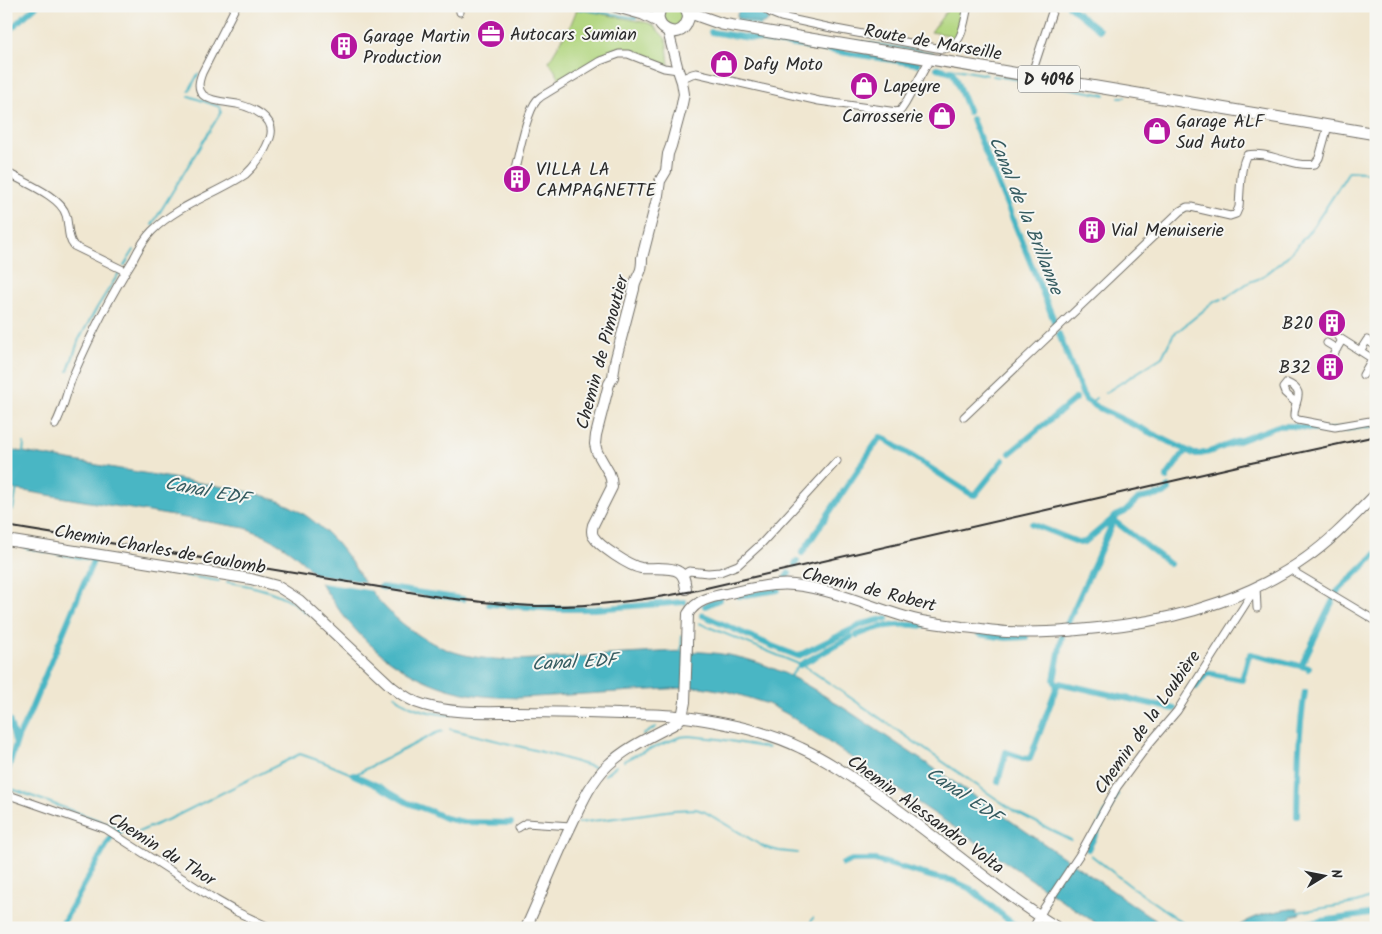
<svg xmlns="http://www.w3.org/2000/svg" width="1382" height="934" viewBox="0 0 1382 934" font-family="Kalam,sans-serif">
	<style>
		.green { fill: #b1d57e; stroke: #6e8054 }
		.water { fill: #49b6c4; stroke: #3a7078 }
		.pier { fill: #f0e7d1 }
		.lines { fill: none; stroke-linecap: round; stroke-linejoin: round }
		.stream { stroke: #49b6c4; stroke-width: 2 }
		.canal { stroke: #49b6c4; stroke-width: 6 }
		.street-casing { stroke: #706d65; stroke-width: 9 }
		.secondary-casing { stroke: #706d65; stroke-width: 12 }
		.primary-casing { stroke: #706d65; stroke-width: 13 }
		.street { stroke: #fff; stroke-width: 7 }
		.secondary { stroke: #fff; stroke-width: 10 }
		.primary { stroke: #fff; stroke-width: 11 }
		.rail { stroke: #2b2b2b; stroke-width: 2 }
		.labels { text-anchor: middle; stroke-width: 4; stroke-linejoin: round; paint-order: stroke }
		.shield { fill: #f6f6f2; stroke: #686867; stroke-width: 1 }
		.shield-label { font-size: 16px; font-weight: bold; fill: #2b2b2b }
		.poi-label { font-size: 18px; fill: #2b2b2b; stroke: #f6f6f2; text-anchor: start }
		.street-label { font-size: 18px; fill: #2b2b2b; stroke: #f6f6f2 }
		.water-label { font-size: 19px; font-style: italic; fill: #365c61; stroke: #f6f6f2 }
	</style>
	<rect width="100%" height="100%" fill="#f6f6f2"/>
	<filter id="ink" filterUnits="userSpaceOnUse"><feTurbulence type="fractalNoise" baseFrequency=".02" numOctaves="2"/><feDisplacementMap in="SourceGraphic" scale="10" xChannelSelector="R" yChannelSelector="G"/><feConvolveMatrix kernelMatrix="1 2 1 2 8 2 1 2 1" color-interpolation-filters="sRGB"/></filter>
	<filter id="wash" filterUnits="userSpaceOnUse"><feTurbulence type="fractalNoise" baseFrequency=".0096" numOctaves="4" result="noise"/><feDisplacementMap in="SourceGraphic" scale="20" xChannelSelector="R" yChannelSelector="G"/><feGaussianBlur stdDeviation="1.12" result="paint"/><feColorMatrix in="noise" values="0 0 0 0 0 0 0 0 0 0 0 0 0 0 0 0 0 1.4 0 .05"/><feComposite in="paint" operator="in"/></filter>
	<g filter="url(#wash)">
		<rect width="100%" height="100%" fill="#f0e7d1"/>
		<path class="green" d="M 670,6 L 677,6 L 683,11 L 683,21 L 675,27 L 665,24 L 663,14 L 667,8 Z
			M 945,6 L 962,6 L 963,8 L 956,36 L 950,42 L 950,35 L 931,32 L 948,9 Z
			M 577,9 L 649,23 L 653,25 L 666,39 L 667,45 L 669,65 C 655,64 642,54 628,51 C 610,47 577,71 561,81 L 549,61 L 571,24 Z"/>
		<path class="water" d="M 740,6 L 753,6 L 768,17 L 768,21 L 766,23 L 762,24 L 738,18 L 737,15 Z
			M 6,449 L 235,489 C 275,497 300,506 330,536 C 346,551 358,574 372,592 C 390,616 415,636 443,648 C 480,663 517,660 555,658 C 584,656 613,655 642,653 C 671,651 699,650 728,655 C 775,663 811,687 850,712 C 878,731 907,750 935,769 C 1012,822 1090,875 1167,928 L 1103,928 L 787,714 L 768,704 L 730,692 L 701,687 L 518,698 C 500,697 482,697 464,693 C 419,684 376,656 347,620 C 331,601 319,577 301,560 C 285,545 265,535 245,528 L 6,488 Z
			M 1291,909 L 1297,909 L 1300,914 L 1291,916 L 1291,918 L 1286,922 L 1283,928 L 1272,928 L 1277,920 L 1252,928 L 1236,928 C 1253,915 1272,912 1291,909 Z"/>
		<path class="pier" d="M 309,573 L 369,583 L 374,591 L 315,582 Z"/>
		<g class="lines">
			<path class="stream" d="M 566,6 L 569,7
				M 579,9 L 636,18
				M 736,20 L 760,25
				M 856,41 L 933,53
				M 950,68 L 987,75
				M 993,76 L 1033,82
				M 1047,84 L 1105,95
				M 189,91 L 198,74
				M 1119,97 L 1125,97
				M 152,225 L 221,112 L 220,107 L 189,96
				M 124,266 L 134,250
				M 1225,298 C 1233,294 1240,288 1248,283 C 1251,281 1255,280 1258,279 C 1300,254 1324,211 1349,171 L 1376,173
				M 68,371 L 79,339 L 98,306 L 119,273
				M 1105,393 L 1162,357 L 1173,335 L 1214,302 L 1222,299
				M 1090,403 L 1096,398
				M 23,453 L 24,443
				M 13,510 L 17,487
				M 25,548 L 101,562 L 219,581
				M 227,582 C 248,585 276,591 293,603 C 298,606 302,610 306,613
				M 699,623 L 806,667 L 1014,811 L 1071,840
				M 681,653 L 682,636
				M 791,676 L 796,668 L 800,665
				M 394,695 C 409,709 431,714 452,715
				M 639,719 L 651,719
				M 450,729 L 546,753 L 596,768 L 608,758
				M 643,735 L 656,727
				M 618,751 L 626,745
				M 624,761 L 638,754 L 680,737 L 689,736 L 719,739 L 768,748
				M 605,775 L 616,766
				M 7,786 L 9,788 L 101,821 L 121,830
				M 578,823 L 674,810 L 696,809 L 705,812 L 764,847 L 779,851 L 797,853
				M 127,834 L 131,835 L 174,817 L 300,754 L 323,762 L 354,775 L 436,733 L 443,731
				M 1091,855 L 1129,885 L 1190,928
				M 1298,912 L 1356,903 L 1376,896
				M 808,928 L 813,918"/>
			<path class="canal" d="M 1069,6 L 1099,30
				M 711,32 L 918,64
				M 6,33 L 36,6
				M 937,68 L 949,71 L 953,73 L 969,112
				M 972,119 L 1055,323
				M 1059,334 L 1082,393 L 1086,400 L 1097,407 L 1194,454 L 1200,454 L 1209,452 L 1278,426 L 1292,426 L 1330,431 L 1376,424
				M 1010,453 L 1076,398
				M 1167,478 L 1167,476 L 1186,450
				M 1113,520 L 1170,564
				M 1032,524 L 1080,543 L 1085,542 L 1116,516 L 1125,512 L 1138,499 L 1164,494 L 1169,490 L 1168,487
				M 802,553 L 880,437 L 882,437 L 971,494 L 975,495 L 1003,460
				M 795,564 L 797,561
				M 785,579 L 789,573
				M 381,587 L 463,599
				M 1335,594 L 1376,554
				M 739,596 L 778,590
				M 489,604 L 556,609 L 594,609 L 684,602
				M 705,606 L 720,599
				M 702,615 L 772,646 L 798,656 L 863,624 L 887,618
				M 1065,629 L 1114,520
				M 979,634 L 1007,638 L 1026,637
				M 857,635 C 879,625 900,622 924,626
				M 1250,654 L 1301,666
				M 800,665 L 851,637
				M 1308,669 L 1309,668 L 1301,666 L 1334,598
				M 1057,686 L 1059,683 L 1174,709
				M 1196,687 L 1207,673 L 1242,680 L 1248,658
				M 6,717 L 9,720 L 16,744
				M 354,775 L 380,787 L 408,803 L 430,811 L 445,818 L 463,822 L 511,823
				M 6,776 L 18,737 L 28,717 L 93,561
				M 6,782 L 7,786
				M 998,782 L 1006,752 L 1026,759 L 1030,758 L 1031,756 L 1057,686 L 1054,680 L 1062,636
				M 1297,816 C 1298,775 1298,733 1305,692
				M 119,831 L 121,831
				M 1088,849 L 1116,795
				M 843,864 L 852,860 L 875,860 L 937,878 L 951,880 L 971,889 L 1013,924 L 1024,927
				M 60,928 L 111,837
				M 1286,928 L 1288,926 L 1376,913"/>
		</g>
	</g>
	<g filter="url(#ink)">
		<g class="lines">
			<defs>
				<path id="street" d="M 459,6 L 460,12
					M 761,6 L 771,13 L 781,17 L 836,29 L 942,49 C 963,48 964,22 968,6
					M 1031,76 L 1054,6
					M 681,79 L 692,74 L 696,73 L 819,101 L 897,112 L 901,110 L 905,104 L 930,59
					M 6,172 C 23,182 61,196 66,215 C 69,225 67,238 74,246 L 125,271
					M 514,173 C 519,155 526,113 537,100 C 540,97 543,95 547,93 L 600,61 L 619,54 L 628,54 L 664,68 L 678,70
					M 1338,337 L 1376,361
					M 1327,343 L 1337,349
					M 1360,351 L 1367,340 L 1376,346
					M 1332,357 L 1342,340
					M 1363,375 L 1372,359
					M 1296,403 L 1285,393 L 1283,388 L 1287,383 C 1308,392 1293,401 1294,417 L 1298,420 L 1335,427 L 1376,420
					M 964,417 L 1180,211 L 1187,207 L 1191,207 L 1230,216 L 1236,214 L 1239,207 C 1240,195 1240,164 1247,155 C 1268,150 1292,168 1315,164 L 1319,158 L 1328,126
					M 55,425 C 63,411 66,394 72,378 C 89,339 110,296 133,260 C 138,250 144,239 152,231 C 178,205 216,194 246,174 C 256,165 265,151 270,138 C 277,118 253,108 237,104 C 226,102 212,102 203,95 C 197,88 199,81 202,73 L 236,6
					M 1289,569 L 1376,621
					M 683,575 L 689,571 L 708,573 L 720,572 L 738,565 L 762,543 L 837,461
					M 1256,587 L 1257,608
					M 6,794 L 106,829 L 216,900 L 235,911 L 271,928
					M 518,828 L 526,823 L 571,826
					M 1033,928 L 1044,908 L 1080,854 L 1117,787 L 1148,745 L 1177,711 L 1255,589"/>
				<path id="secondary" d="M 668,31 L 678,70 L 682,82 L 684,94 L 681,109 L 671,146 L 668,154 L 666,171 L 660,181 L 658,195 L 642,258 C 642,263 642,268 640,272 C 637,279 634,282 634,289 L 615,362 L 613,377 L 609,384 L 596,435 L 595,444 L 597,452 L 609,473 L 611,479 L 612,487 L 593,525 C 592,529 591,532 593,536 C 599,546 629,566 641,568 C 651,569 671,566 679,572 C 685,576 685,583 686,589
					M 6,540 L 251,579 L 277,586 L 299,600 L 392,687 C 402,695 412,702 424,705 C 454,714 485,712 515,712 C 550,712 585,713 620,714 C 639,714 658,714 677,716 C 717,721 765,730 801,748 C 825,759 847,774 869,789 C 933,833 991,886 1058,928
					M 526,928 C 541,895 554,862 569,830 C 580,807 590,782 608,765 C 628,746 653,736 676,723 L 682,717 L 685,702 L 688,614 C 696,600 711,597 726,594 C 747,589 773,583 794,585 C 833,589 868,606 906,617 C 924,623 943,624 962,627 C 977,628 992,631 1007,632 C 1045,634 1085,630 1123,625 C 1186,617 1255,595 1306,558 C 1332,540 1353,517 1376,494"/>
				<path id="primary" d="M 615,6 L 643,14 L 659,22
					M 662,6 C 647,27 680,43 687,22 C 690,17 688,12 685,7
					M 688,12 L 722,24 L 1376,134"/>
			</defs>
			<use href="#street" class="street-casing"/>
			<use href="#secondary" class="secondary-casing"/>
			<use href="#primary" class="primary-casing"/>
			<use href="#street" class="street"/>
			<use href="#secondary" class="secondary"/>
			<use href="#primary" class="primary"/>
			<path class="rail" d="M 6,526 L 440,597 C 472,601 504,605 536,606 C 588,607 641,601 693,591 L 1251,463 L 1376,436"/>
		</g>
	</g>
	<defs>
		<symbol id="office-disc" viewBox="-11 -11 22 22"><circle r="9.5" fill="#b5179e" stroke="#f6f6f2"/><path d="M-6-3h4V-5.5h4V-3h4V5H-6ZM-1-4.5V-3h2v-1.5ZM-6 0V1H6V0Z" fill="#fff"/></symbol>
		<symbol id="building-disc" viewBox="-11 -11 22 22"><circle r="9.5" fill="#b5179e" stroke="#f6f6f2"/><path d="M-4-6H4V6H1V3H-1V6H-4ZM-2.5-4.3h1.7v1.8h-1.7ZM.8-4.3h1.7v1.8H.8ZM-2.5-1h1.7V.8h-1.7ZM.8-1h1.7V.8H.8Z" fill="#fff"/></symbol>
		<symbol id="shop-disc" viewBox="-11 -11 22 22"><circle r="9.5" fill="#b5179e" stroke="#f6f6f2"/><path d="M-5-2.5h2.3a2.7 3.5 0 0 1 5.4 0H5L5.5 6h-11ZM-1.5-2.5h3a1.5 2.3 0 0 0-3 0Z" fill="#fff"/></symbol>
	</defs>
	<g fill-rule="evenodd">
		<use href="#office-disc" x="475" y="18" width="32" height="32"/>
		<use href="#building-disc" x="328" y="30" width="32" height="32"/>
		<use href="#shop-disc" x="708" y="48" width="32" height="32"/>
		<use href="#shop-disc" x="848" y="70" width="32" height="32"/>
		<use href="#shop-disc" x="926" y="100" width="32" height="32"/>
		<use href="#shop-disc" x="1141" y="115" width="32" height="32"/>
		<use href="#building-disc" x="501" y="163" width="32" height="32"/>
		<use href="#building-disc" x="1076" y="214" width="32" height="32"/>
		<use href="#building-disc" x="1316" y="307" width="32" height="32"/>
		<use href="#building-disc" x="1314" y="351" width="32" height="32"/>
	</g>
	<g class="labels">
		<rect class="shield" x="1018" y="65.5" width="62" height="27" rx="4"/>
		<g class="shield-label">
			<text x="1049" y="85">D 4096</text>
		</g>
		<g class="poi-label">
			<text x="510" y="40">Autocars Sumian</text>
			<text x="363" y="42">Garage Martin<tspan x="363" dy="21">Production</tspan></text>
			<text x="743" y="70">Dafy Moto</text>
			<text x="883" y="92">Lapeyre</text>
			<text x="923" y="122" text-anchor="end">Carrosserie</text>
			<text x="1176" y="127">Garage ALF<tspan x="1176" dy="21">Sud Auto</tspan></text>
			<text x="536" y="175">VILLA LA<tspan x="536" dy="21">CAMPAGNETTE</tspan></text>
			<text x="1111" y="236">Vial Menuiserie</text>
			<text x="1313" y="329" text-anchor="end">B20</text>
			<text x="1311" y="373" text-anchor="end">B32</text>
		</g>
		<g class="street-label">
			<text transform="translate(933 42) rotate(10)" y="6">Route de Marseille</text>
			<text transform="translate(602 352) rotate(-75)" y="6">Chemin de Pimoutier</text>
			<text transform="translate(160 549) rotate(10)" y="6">Chemin Charles de Coulomb</text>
			<text transform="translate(869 589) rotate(14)" y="6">Chemin de Robert</text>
			<text transform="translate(1147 722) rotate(-55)" y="6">Chemin de la Loubière</text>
			<text transform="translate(926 814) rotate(36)" y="6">Chemin Alessandro Volta</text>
			<text transform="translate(162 849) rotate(32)" y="6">Chemin du Thor</text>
		</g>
		<g class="water-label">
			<text transform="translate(1027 215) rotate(68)" y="7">Canal de la Brillanne</text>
			<text transform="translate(207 490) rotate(11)" y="7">Canal EDF</text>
			<text transform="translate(574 661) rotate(-3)" y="7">Canal EDF</text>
			<text transform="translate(964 794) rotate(34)" y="7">Canal EDF</text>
		</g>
	</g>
	<rect width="1382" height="934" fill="none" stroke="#f6f6f2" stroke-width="25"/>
	<g transform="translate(1324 876) rotate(80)" stroke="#f6f6f2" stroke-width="4" paint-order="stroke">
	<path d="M0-4L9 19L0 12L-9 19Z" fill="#2b2b2b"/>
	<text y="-8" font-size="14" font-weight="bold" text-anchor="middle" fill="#2b2b2b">N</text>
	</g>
</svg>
